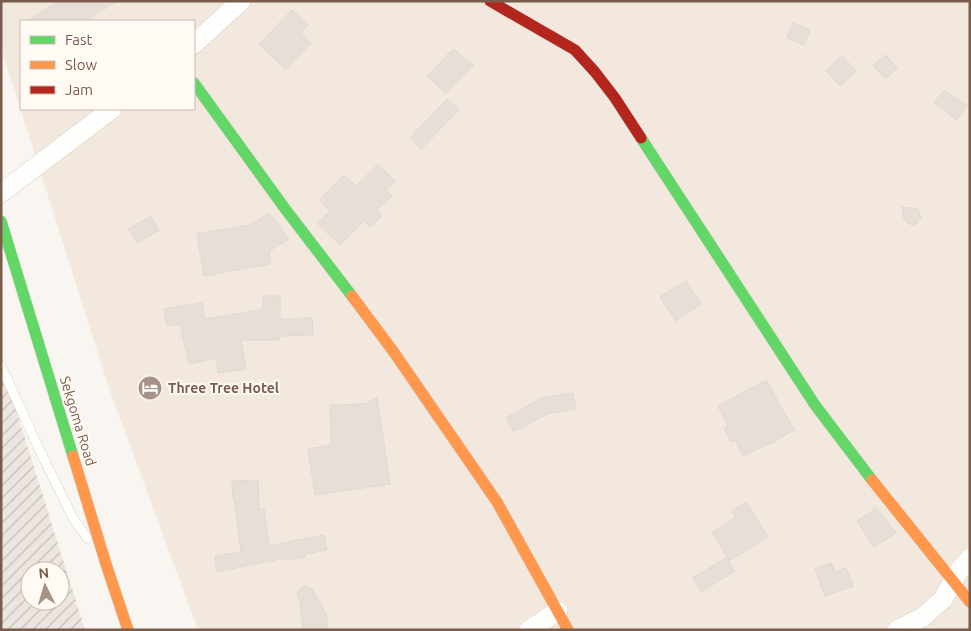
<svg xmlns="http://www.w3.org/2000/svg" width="971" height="631" viewBox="0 0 971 631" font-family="Ubuntu,sans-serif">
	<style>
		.residential { fill: #f2e8de; fill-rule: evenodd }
		.industrial { fill: url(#industrial-furrows); fill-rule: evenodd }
		.building { fill: #e6ded7; stroke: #e2d8d2 }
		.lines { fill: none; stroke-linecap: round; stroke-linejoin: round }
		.lane-casing { stroke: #d7d1cb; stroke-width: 10 }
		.street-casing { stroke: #d7d1cb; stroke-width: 20 }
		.fast-casing { stroke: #d9d2cb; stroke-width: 12 }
		.slow-casing { stroke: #d9d2cb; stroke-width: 12 }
		.jam-casing { stroke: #d9d2cb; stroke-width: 12 }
		.lane { stroke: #fefefd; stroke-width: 9 }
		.street { stroke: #fefefd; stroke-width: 19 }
		.fast { stroke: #63d668; stroke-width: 11 }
		.slow { stroke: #ff974d; stroke-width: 11 }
		.jam { stroke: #b3261e; stroke-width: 11 }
		.labels { text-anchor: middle; stroke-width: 4; stroke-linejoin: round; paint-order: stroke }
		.poi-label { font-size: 14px; font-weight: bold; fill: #7a5c4d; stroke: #fffaf3; text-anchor: start }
		.street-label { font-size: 14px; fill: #7a5c4d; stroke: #fffaf3 }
	</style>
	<defs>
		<pattern id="industrial-furrows" width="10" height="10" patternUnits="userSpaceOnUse" patternTransform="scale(1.25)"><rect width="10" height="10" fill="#ede5e0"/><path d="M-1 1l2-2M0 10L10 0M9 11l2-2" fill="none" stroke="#c5bdb8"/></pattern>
	</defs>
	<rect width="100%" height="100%" fill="#f9f5f0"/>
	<path class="residential" d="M 1,1 L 970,1 L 970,630 L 198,630 L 109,388 L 1,48 ZM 21,21 L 194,21 L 194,109 L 21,109 Z"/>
	<path class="industrial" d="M 1,362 L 85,630 L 1,630 ZM 30,571 L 60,571 L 60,601 L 30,601 Z"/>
	<path class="building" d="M 59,1 L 117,1 L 85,21 L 27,21 Z
		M 292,10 L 308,25 L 301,33 L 311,43 L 286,70 L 259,44 Z
		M 793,23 L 810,30 L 804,45 L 787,38 Z
		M 453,49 L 474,65 L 446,93 L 427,76 Z
		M 886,55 L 897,68 L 885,79 L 873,65 Z
		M 842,56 L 856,71 L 840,86 L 826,71 Z
		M 944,90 L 967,106 L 957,120 L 934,103 Z
		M 447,99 L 459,110 L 421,149 L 410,138 Z
		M 378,164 L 395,181 L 386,190 L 392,196 L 377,210 L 382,216 L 370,227 L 364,221 L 340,245 L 317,223 L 330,211 L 319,200 L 344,175 L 356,186 Z
		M 902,207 L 918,209 L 921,219 L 916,224 L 912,225 L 908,223 L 904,219 Z
		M 269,213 L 289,239 L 269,251 L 271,264 L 204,276 L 197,234 L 250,225 Z
		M 151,216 L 159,230 L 137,243 L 128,229 Z
		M 686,281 L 701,304 L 676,321 L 660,297 Z
		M 263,296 L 280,296 L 280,319 L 312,318 L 313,335 L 280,336 L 279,340 L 241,340 L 246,369 L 218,373 L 216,358 L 189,364 L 180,324 L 167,326 L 164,309 L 202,303 L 205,319 L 263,309 Z
		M 766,380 L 794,430 L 771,444 L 770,443 L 743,456 L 735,440 L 731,442 L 724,428 L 728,426 L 718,406 Z
		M 573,393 L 576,409 L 547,414 L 514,432 L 506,418 L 541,398 Z
		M 377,398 L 390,484 L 315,495 L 308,449 L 331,445 L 330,405 L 365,404 Z
		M 258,480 L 259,509 L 264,509 L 269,546 L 324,535 L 327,550 L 305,554 L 305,557 L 286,560 L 285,558 L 217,572 L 215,556 L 241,552 L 234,498 L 233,498 L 232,481 Z
		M 746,502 L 768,537 L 729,561 L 712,532 L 736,517 L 732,511 Z
		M 876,508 L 896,533 L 874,547 L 857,521 Z
		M 726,558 L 735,571 L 701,592 L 693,578 Z
		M 831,563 L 835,572 L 846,568 L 853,586 L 825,596 L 815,569 Z
		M 304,586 L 311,588 L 326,613 L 328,630 L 303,630 L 300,601 L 297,594 L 300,589 Z"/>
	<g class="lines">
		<defs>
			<path id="lane" d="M 1,366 L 40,451 L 73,518 L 87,538"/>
			<path id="street" d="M 194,44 L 241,1
				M 1,193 L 112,109
				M 529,630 L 558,611
				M 897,630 L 923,617 L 943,599 L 959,571 L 970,558"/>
			<path id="fast" d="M 194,83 L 286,210 L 352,296
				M 641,138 L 815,405 L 872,480
				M 1,221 L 73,456"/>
			<path id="slow" d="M 352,296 L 393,351 L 497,502 L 568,630
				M 73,456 L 106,564 L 128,630
				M 872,480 L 970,602"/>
			<path id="jam" d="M 490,1 L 575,50 L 595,72 L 615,98 L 641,138"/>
		</defs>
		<use href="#lane" class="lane-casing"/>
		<use href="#street" class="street-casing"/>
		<use href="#fast" class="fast-casing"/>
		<use href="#slow" class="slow-casing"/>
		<use href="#jam" class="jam-casing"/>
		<use href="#lane" class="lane"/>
		<use href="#street" class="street"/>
		<use href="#fast" class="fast"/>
		<use href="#slow" class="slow"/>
		<use href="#jam" class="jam"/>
	</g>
	<defs>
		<symbol id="hotel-disc" viewBox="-11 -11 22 22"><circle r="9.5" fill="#a69286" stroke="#fffaf3"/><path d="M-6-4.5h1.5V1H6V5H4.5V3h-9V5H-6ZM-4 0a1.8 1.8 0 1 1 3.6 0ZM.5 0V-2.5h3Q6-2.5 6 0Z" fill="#fff"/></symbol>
	</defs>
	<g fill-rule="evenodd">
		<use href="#hotel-disc" x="136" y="374" width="28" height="28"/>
	</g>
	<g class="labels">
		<g class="poi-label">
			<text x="168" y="393">Three Tree Hotel</text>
		</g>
		<g class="street-label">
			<text transform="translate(78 421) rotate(73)" y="5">Sekgoma Road</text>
		</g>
	</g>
	<rect width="971" height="631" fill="none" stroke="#7a5c4d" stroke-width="5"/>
	<rect x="20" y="20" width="175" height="90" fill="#fffaf3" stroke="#cabbb1"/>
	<rect x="30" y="36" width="25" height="8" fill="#63d668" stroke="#cabbb1"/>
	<text x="65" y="45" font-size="15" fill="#7a5c4d">Fast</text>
	<rect x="30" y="61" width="25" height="8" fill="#ff974d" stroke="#cabbb1"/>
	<text x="65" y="70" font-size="15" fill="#7a5c4d">Slow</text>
	<rect x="30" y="86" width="25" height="8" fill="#b3261e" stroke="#cabbb1"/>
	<text x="65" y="95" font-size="15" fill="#7a5c4d">Jam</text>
	<g transform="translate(45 586) rotate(355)"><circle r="24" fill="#fffaf3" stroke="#cabbb1"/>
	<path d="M0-4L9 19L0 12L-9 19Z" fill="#a69286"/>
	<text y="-8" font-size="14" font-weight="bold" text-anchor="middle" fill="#7a5c4d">N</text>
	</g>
</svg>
